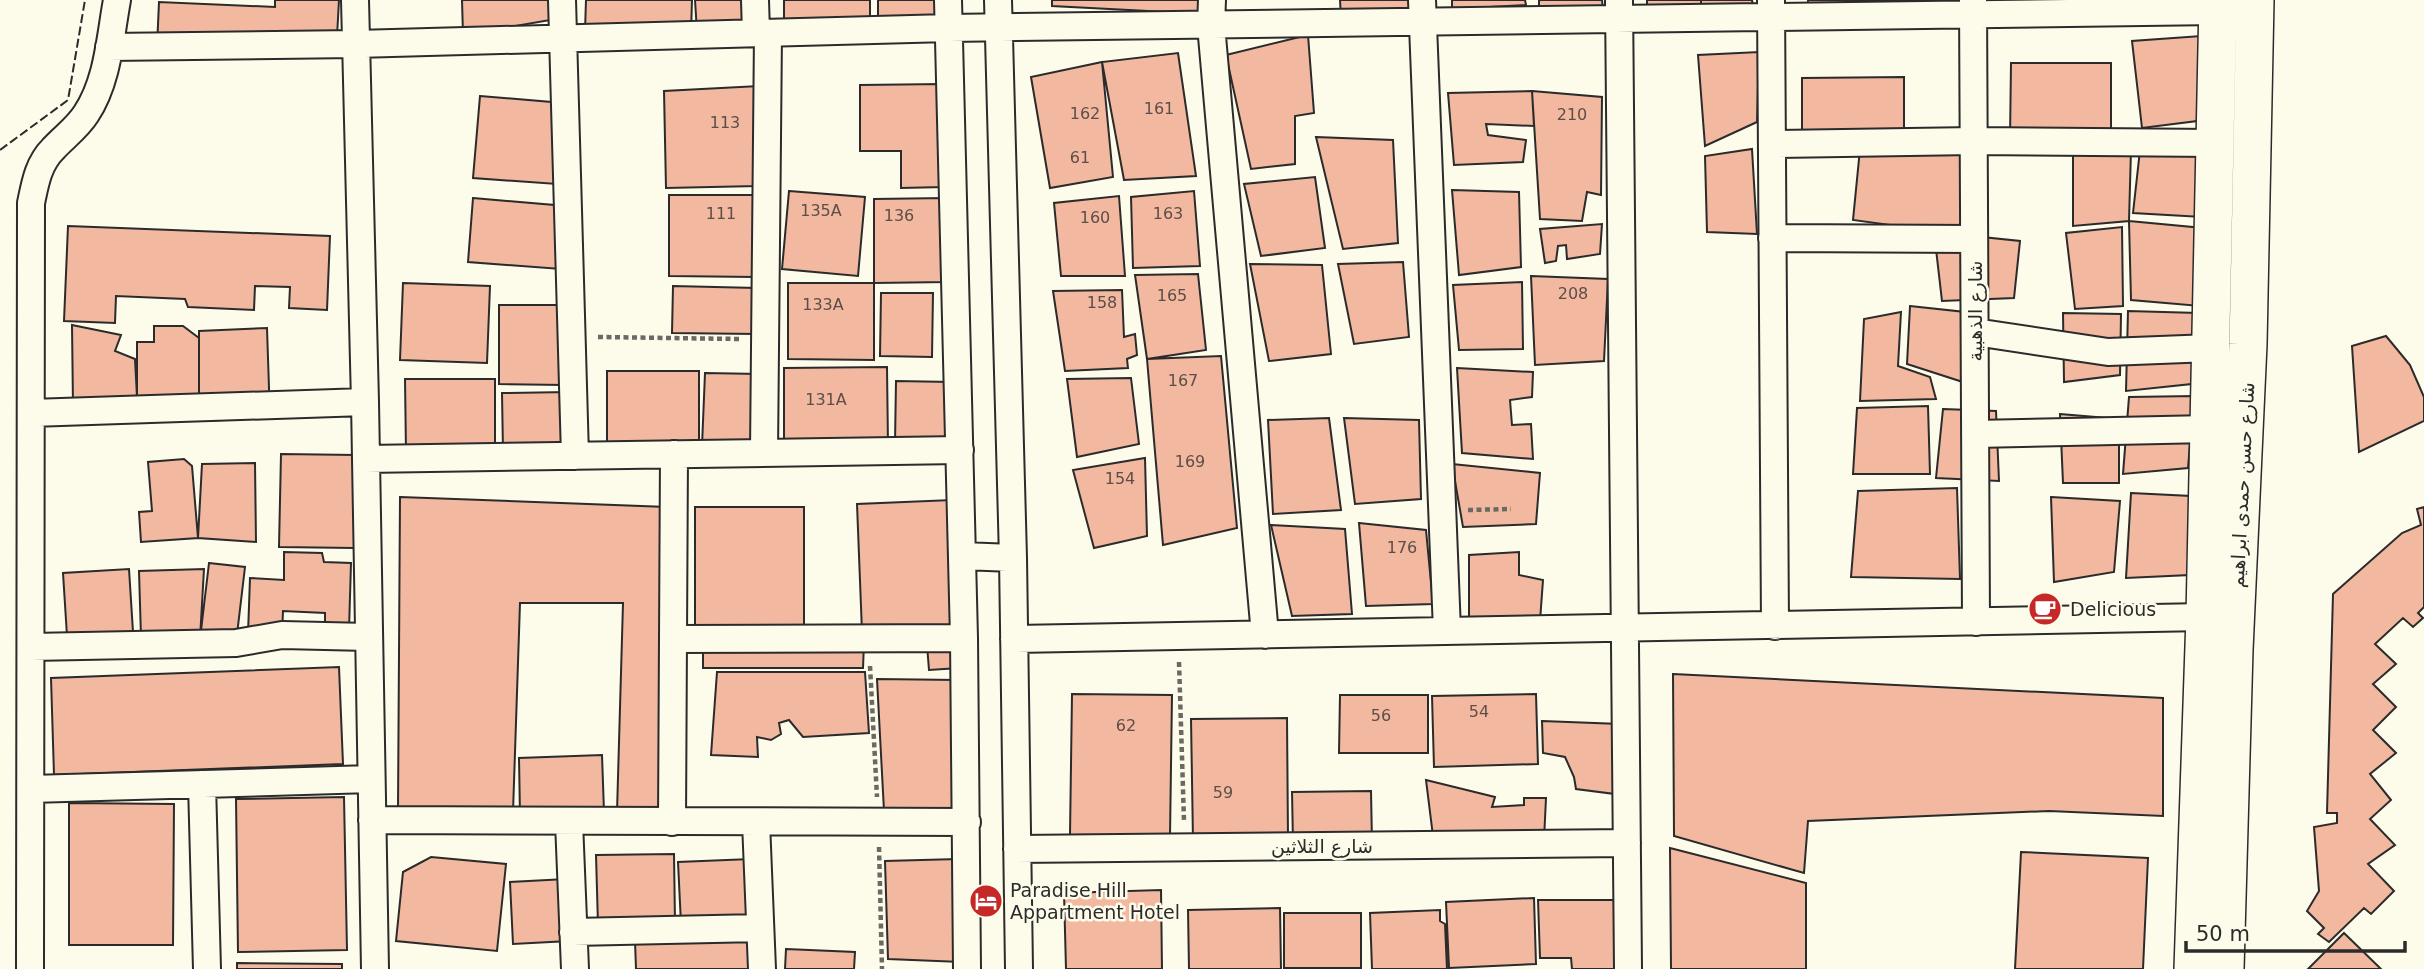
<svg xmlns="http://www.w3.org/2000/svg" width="2424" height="969" viewBox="0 0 2424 969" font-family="'DejaVu Sans','Noto Sans Arabic',sans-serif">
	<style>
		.building { fill: #f2b8a0; stroke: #2b2b2b; stroke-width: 2 }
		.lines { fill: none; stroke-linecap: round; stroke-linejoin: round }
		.street-casing { stroke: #2b2b2b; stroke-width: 30 }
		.secondary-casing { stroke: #2b2b2b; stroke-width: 40 }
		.path { stroke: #6a6964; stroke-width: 4.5; stroke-dasharray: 5 3.5; stroke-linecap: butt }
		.street { stroke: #fdfbea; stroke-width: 26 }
		.secondary { stroke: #fdfbea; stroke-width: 37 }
		.fence { stroke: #2b2b2b; stroke-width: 2; stroke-dasharray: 9 3.5; stroke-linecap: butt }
		.labels { text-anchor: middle; stroke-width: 5; stroke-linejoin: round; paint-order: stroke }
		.number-label { font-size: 16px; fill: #5d4e48 }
		.street-label { font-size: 19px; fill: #2b2b2b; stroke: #fdfbea }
		.poi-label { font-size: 19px; fill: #2b2b2b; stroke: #fdfbea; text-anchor: start }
	</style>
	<rect width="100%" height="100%" fill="#fdfbea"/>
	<path class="building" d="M 275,0 L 339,0 L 336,55 L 157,47 L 159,2 L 275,7 Z
		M 462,0 L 561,0 L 562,18 L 463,35 Z
		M 586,0 L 692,0 L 691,33 L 585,31 Z
		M 695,0 L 752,0 L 754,29 L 697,32 Z
		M 784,0 L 870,0 L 870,25 L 784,26 Z
		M 878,0 L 941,0 L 941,22 L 878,22 Z
		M 1052,0 L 1207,0 L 1206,14 L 1052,6 Z
		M 1340,0 L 1410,0 L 1410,16 L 1341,18 Z
		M 1452,0 L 1525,0 L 1526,5 L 1452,9 Z
		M 1539,0 L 1602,0 L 1603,10 L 1539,13 Z
		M 1647,0 L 1701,0 L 1701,8 L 1647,10 Z
		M 1701,0 L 1752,0 L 1753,6 L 1701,8 Z
		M 1808,0 L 1916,0 L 1916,11 L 1808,10 Z
		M 1308,35 L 1314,113 L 1295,116 L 1295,164 L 1251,169 L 1226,55 Z
		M 2201,36 L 2205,120 L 2142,128 L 2132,41 Z
		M 1759,52 L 1757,122 L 1705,146 L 1698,55 Z
		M 1178,53 L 1196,176 L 1124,180 L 1102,62 Z
		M 1102,62 L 1113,177 L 1050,188 L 1031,77 Z
		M 2011,63 L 2111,63 L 2111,139 L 2010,139 Z
		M 1904,77 L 1904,136 L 1802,137 L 1802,78 Z
		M 943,84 L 944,187 L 901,188 L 901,151 L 860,151 L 860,85 Z
		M 759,86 L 757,186 L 666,188 L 664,91 Z
		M 1532,91 L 1602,97 L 1601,195 L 1587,192 L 1582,221 L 1540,219 Z
		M 1532,91 L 1534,126 L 1486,124 L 1488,135 L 1526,140 L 1523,162 L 1454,165 L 1448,93 Z
		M 480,96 L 563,103 L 557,184 L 473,178 Z
		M 1316,137 L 1393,140 L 1398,243 L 1343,249 Z
		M 1986,147 L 1978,237 L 1853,220 L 1860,149 Z
		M 1752,149 L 1757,234 L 1707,232 L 1705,156 Z
		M 2131,150 L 2129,221 L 2073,226 L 2073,151 Z
		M 2140,150 L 2208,151 L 2202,217 L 2133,213 Z
		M 1315,177 L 1325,248 L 1261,256 L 1244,184 Z
		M 1452,190 L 1519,192 L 1521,267 L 1459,275 Z
		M 789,191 L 865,197 L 858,276 L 782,269 Z
		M 1194,191 L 1200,266 L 1133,268 L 1131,197 Z
		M 669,195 L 755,195 L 755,277 L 669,276 Z
		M 1119,196 L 1125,276 L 1061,276 L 1054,203 Z
		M 473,198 L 566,206 L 561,269 L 468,262 Z
		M 947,198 L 947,282 L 874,283 L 874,199 Z
		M 2129,221 L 2203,228 L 2200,306 L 2131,300 Z
		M 1602,224 L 1600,254 L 1567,259 L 1566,245 L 1558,246 L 1556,261 L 1545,263 L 1540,229 Z
		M 68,226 L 330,236 L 327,310 L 289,308 L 290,287 L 255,286 L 254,310 L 188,307 L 185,299 L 116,296 L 115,323 L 64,321 Z
		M 2122,227 L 2123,306 L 2075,309 L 2066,233 Z
		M 1934,232 L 2020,241 L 2014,298 L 1942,301 Z
		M 1403,262 L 1409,337 L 1354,344 L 1338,264 Z
		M 1250,264 L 1322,265 L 1331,354 L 1269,361 Z
		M 1198,274 L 1206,350 L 1147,359 L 1135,275 Z
		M 1531,276 L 1608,279 L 1604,361 L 1535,365 Z
		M 1522,282 L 1523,349 L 1459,350 L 1453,285 Z
		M 403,283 L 490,286 L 487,363 L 400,360 Z
		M 788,283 L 874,283 L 874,360 L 788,359 Z
		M 673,286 L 757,288 L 756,334 L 672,333 Z
		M 1122,290 L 1124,337 L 1135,334 L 1137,355 L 1127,359 L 1128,368 L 1065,371 L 1053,291 Z
		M 881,293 L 933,293 L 932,357 L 880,356 Z
		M 499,305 L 565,305 L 564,385 L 499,384 Z
		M 1910,306 L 1965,312 L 1966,383 L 1907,364 Z
		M 2128,311 L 2198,313 L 2201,383 L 2126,391 Z
		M 1901,312 L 1898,366 L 1930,377 L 1936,399 L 1860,401 L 1864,319 Z
		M 2063,313 L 2121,314 L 2120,375 L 2064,382 Z
		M 72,325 L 121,335 L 115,351 L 135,359 L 137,397 L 73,405 Z
		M 154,326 L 183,326 L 199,338 L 199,397 L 137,397 L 137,342 L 154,342 Z
		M 267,328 L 270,418 L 202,421 L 199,397 L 199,331 Z
		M 2386,336 L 2410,365 L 2424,397 L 2424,421 L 2359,452 L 2352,346 Z
		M 1221,356 L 1237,528 L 1163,545 L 1147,359 Z
		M 887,367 L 888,446 L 784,447 L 784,368 Z
		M 1457,368 L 1533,372 L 1532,397 L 1510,400 L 1512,425 L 1531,424 L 1533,459 L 1462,453 Z
		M 607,371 L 699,371 L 699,447 L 607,448 Z
		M 705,373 L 760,374 L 758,448 L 702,446 Z
		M 1131,378 L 1139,444 L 1077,457 L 1067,379 Z
		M 405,379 L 495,379 L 495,452 L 406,452 Z
		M 896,381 L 952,382 L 952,444 L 895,443 Z
		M 568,392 L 569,451 L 503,452 L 502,393 Z
		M 2194,396 L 2188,468 L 2123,474 L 2129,397 Z
		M 1928,406 L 1930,474 L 1853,474 L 1857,408 Z
		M 1943,409 L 1996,411 L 1999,481 L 1936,478 Z
		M 2060,414 L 2119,419 L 2119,483 L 2063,483 Z
		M 1329,418 L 1341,510 L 1273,514 L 1268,420 Z
		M 1344,418 L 1419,420 L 1421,499 L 1355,504 Z
		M 281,454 L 356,455 L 354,548 L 279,547 Z
		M 1145,458 L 1147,536 L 1094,548 L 1073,470 Z
		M 184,459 L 192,466 L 198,538 L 141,542 L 139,512 L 152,511 L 148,462 Z
		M 255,463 L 256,542 L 198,538 L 202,464 Z
		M 1452,464 L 1540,473 L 1536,524 L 1463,527 Z
		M 1957,488 L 1960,579 L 1851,577 L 1858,491 Z
		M 2131,493 L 2191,496 L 2190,575 L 2126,578 Z
		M 400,497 L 667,507 L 665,812 L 617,812 L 623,603 L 520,603 L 513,812 L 398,809 Z
		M 2051,497 L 2120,501 L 2114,572 L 2054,582 Z
		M 952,500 L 957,627 L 862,632 L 857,504 Z
		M 695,507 L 804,507 L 804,631 L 695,631 Z
		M 2424,507 L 2424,607 L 2418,613 L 2423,618 L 2413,627 L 2403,618 L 2375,644 L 2396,664 L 2373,684 L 2396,707 L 2373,730 L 2396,753 L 2370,774 L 2391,800 L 2370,819 L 2395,845 L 2368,864 L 2394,891 L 2371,914 L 2364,908 L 2329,942 L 2318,934 L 2324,928 L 2307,911 L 2319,891 L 2314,827 L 2337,823 L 2337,813 L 2327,813 L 2333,594 L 2402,533 L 2421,525 L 2417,509 Z
		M 1359,523 L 1426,530 L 1433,604 L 1366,606 Z
		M 1271,525 L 1345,529 L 1352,614 L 1292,616 Z
		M 284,552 L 322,553 L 324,562 L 351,563 L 349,630 L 325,630 L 325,613 L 283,611 L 282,635 L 248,634 L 250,578 L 284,580 Z
		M 1519,552 L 1519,575 L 1543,580 L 1540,621 L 1469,631 L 1469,555 Z
		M 209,563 L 245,567 L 236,643 L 200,639 Z
		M 129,569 L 133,632 L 67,636 L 63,573 Z
		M 204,569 L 200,639 L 141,637 L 139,571 Z
		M 864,643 L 863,668 L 703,668 L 703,649 Z
		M 957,643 L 959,668 L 929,670 L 927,645 Z
		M 339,667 L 343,764 L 54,775 L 51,678 Z
		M 717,672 L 865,672 L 869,733 L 803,737 L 789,720 L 779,723 L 781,734 L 771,740 L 757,737 L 758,757 L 711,755 Z
		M 1673,674 L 2163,698 L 2163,816 L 2049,811 L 1808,821 L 1804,873 L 1674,836 Z
		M 877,679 L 958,680 L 952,813 L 884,811 Z
		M 1072,694 L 1172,695 L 1170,836 L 1070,835 Z
		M 1536,694 L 1538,764 L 1434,767 L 1432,696 Z
		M 1340,695 L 1428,695 L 1428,753 L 1339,753 Z
		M 1287,718 L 1288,838 L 1193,840 L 1191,719 Z
		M 1542,721 L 1620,724 L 1623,795 L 1576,789 L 1574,777 L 1565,757 L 1543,753 Z
		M 602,755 L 604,812 L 520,815 L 519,758 Z
		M 1426,780 L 1495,797 L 1492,807 L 1524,805 L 1524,798 L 1546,798 L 1544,840 L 1433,836 Z
		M 1371,791 L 1372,842 L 1293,843 L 1292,792 Z
		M 344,797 L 347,950 L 238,952 L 236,799 Z
		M 69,803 L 174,804 L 173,945 L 69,945 Z
		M 1670,848 L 1806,883 L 1806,969 L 1671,969 Z
		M 2021,852 L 2148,858 L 2143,969 L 2015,969 Z
		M 674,854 L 675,923 L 598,925 L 596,855 Z
		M 431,857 L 506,864 L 497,951 L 396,941 L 403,872 Z
		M 751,859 L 753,922 L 681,924 L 678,862 Z
		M 958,859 L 961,962 L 888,959 L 885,861 Z
		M 566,879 L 569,941 L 513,944 L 510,882 Z
		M 1161,890 L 1162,969 L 1066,969 L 1064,893 Z
		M 1534,898 L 1536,964 L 1449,968 L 1446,902 Z
		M 1538,900 L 1619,900 L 1620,969 L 1572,969 L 1571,958 L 1540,958 Z
		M 1280,908 L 1281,969 L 1189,969 L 1188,910 Z
		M 1440,910 L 1440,921 L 1445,924 L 1447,969 L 1372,969 L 1370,913 Z
		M 1284,913 L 1361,913 L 1361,968 L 1284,968 Z
		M 2344,933 L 2381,969 L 2308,969 Z
		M 751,937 L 752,969 L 636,969 L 635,941 Z
		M 786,949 L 855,952 L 854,969 L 785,969 Z
		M 237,963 L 342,964 L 342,969 L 237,969 Z"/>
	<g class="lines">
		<defs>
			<path id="street" d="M 355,0 L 365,402 L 375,969
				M 562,0 L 575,456
				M 755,0 L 756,33
				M 948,0 L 964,638 L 967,969
				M 998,0 L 1013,558 L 1019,969
				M 1212,0 L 1211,25 L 1265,635
				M 1422,0 L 1447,631
				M 1619,0 L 1628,969
				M 1973,0 L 1976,622
				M 1771,1 L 1775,626
				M 109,47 L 356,44 L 949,28 L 2218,11
				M 1772,144 L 1974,141 L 2215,143
				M 1772,238 L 1974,239
				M 1975,332 L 2108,352 L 2211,348
				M 31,413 L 365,402
				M 1975,434 L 2209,429
				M 764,453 L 768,33
				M 366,459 L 960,450
				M 962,556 L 1013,558
				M 673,639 L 964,638
				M 1014,639 L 2205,617
				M 31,647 L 236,643 L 282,635 L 368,637
				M 202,784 L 207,969
				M 31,789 L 371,779
				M 372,820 L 967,822
				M 569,822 L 575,969
				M 672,822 L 674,454
				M 756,822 L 762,969
				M 1017,849 L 1627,843
				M 573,932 L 760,928
				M 30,969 L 31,203 C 35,184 38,164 53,149 C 64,137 77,128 86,114 C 108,81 110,38 117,0"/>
			<path id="secondary" d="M 2193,969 L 2205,617 L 2218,0
				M 2225,969 L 2234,650 L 2248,344 L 2255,0"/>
		</defs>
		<use href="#street" class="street-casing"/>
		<use href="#secondary" class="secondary-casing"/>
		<path class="path" d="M 598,337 L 740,339
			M 1468,510 L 1511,509
			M 1179,662 L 1184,821
			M 870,666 L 877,797
			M 879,847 L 882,969"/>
		<use href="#street" class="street"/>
		<use href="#secondary" class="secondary"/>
		<path class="fence" d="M 0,150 L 68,100 L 85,0"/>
	</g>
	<defs>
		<symbol id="cafe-disc" viewBox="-11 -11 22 22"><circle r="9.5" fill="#c62828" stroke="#fdfbea"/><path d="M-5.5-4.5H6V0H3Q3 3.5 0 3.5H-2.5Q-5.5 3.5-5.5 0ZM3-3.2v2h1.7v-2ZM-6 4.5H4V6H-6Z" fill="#fff"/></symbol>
		<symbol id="hotel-disc" viewBox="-11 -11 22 22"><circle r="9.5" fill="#c62828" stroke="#fdfbea"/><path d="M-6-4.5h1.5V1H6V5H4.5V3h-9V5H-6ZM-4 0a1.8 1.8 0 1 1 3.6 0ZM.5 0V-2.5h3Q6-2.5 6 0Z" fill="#fff"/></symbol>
	</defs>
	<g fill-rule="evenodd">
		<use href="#cafe-disc" x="2026" y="590" width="38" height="38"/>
		<use href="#hotel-disc" x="967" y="882" width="38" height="38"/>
	</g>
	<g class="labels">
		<g class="number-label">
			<text x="1159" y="114">161</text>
			<text x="1085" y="119">162</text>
			<text x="1572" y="120">210</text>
			<text x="725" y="128">113</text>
			<text x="1080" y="163">61</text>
			<text x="821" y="216">135A</text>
			<text x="721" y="219">111</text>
			<text x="1168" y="219">163</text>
			<text x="899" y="221">136</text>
			<text x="1095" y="223">160</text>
			<text x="1573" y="299">208</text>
			<text x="1172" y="301">165</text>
			<text x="1102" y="308">158</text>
			<text x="823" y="310">133A</text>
			<text x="1183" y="386">167</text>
			<text x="826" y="405">131A</text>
			<text x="1190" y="467">169</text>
			<text x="1120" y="484">154</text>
			<text x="1402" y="553">176</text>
			<text x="1479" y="717">54</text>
			<text x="1381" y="721">56</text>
			<text x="1126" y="731">62</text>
			<text x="1223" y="798">59</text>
		</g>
		<g class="street-label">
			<text transform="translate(1975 311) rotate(-90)" y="7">شارع الذهبية</text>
			<text transform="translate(2242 485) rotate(-87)" y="7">شارع حسن حمدى ابراهيم</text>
			<text x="1322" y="853">شارع الثلاثين</text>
		</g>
		<g class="poi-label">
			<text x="2070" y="616">Delicious</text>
			<text x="1010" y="897">Paradise Hill<tspan x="1010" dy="22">Appartment Hotel</tspan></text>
		</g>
	</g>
	<path d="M2186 941v10h219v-10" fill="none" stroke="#2b2b2b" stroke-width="3.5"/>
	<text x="2196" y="941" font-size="21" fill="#2b2b2b" stroke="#fdfbea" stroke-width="5" paint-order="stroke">50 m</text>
</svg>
